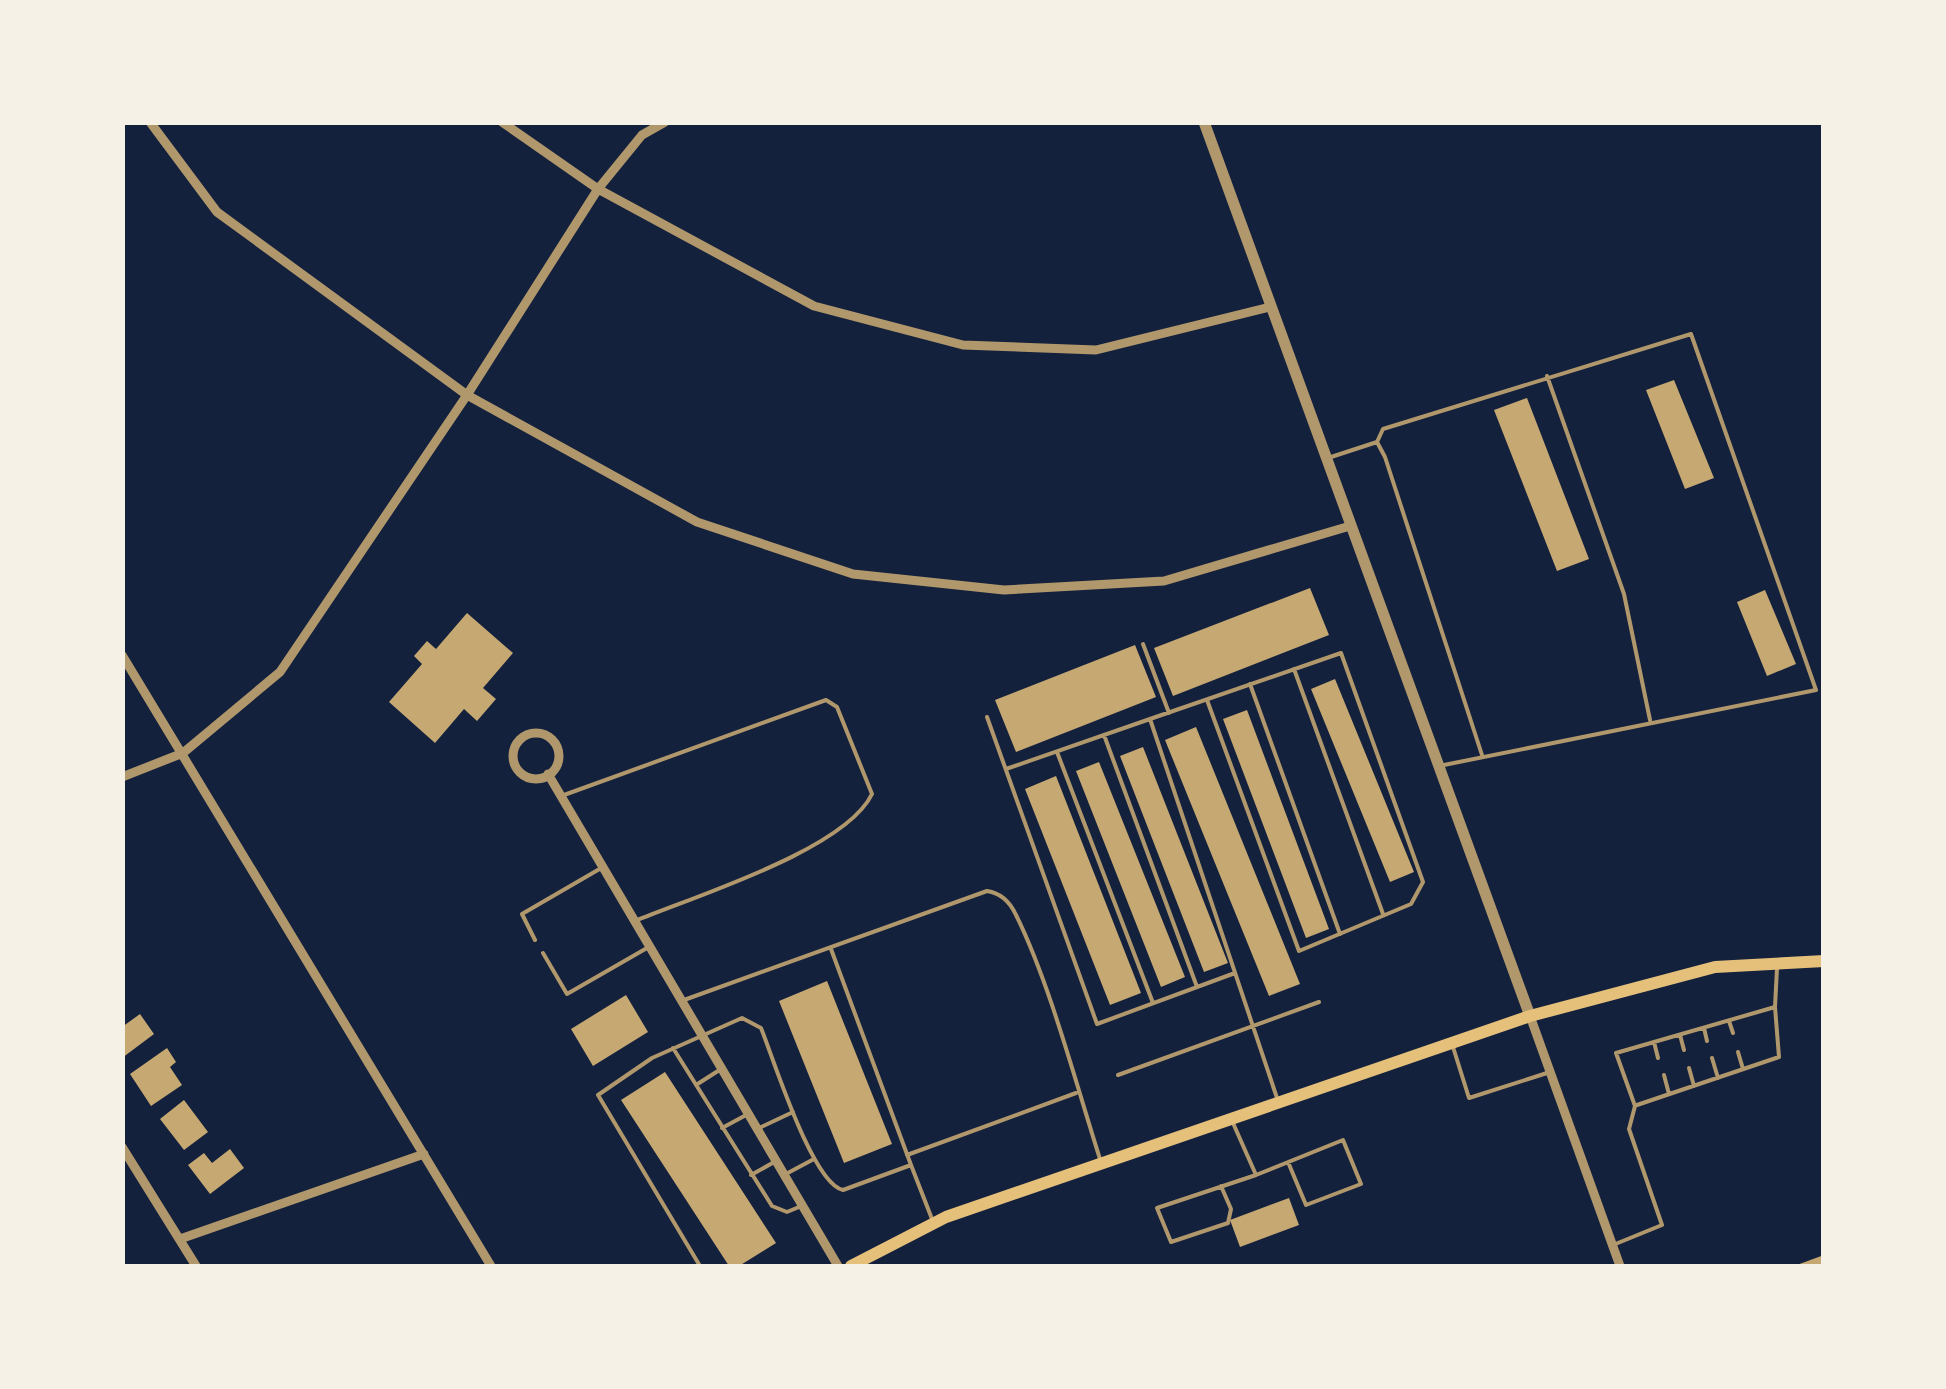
<svg xmlns="http://www.w3.org/2000/svg" width="1946" height="1389" viewBox="0 0 1946 1389" font-family="'Work Sans',sans-serif">
	<style>
		.building { fill: #c6a872 }
		.lines { fill: none; stroke-linecap: round; stroke-linejoin: round }
		.service { stroke: #b1986c; stroke-width: 4 }
		.minor { stroke: #b1986c; stroke-width: 9 }
		.tertiary { stroke: #b1986c; stroke-width: 11 }
		.secondary { stroke: #e5c07b; stroke-width: 12 }
	</style>
	<rect width="100%" height="100%" fill="#14213d"/>
	<path class="building" d="M 1674,380 L 1714,478 L 1685,489 L 1646,390 Z
		M 1527,398 L 1589,559 L 1557,571 L 1494,410 Z
		M 1310,588 L 1329,635 L 1173,696 L 1154,648 Z
		M 1765,590 L 1796,664 L 1767,676 L 1737,602 Z
		M 467,613 L 513,653 L 483,688 L 496,699 L 477,721 L 464,709 L 435,743 L 389,702 L 422,664 L 414,656 L 427,641 L 436,649 Z
		M 1135,645 L 1156,697 L 1016,752 L 995,700 Z
		M 1335,679 L 1414,872 L 1390,882 L 1311,689 Z
		M 1247,710 L 1329,929 L 1306,938 L 1223,719 Z
		M 1196,727 L 1300,984 L 1269,996 L 1165,740 Z
		M 1143,747 L 1228,963 L 1204,972 L 1120,756 Z
		M 1099,762 L 1185,977 L 1161,987 L 1076,771 Z
		M 1056,776 L 1141,993 L 1110,1005 L 1025,789 Z
		M 827,981 L 892,1144 L 844,1163 L 779,1001 Z
		M 626,995 L 648,1032 L 593,1066 L 571,1029 Z
		M 140,1014 L 154,1034 L 122,1058 L 122,1027 Z
		M 167,1048 L 176,1062 L 170,1067 L 182,1085 L 151,1106 L 130,1074 Z
		M 665,1072 L 776,1243 L 739,1266 L 729,1266 L 621,1100 Z
		M 184,1100 L 208,1132 L 184,1150 L 160,1119 Z
		M 230,1149 L 244,1168 L 210,1194 L 188,1165 L 204,1153 L 212,1163 Z
		M 1289,1198 L 1299,1225 L 1240,1247 L 1230,1220 Z
		M 1824,1255 L 1824,1266 L 1794,1266 Z"/>
	<g class="lines">
		<path class="service" d="M 1547,376 L 1624,594 L 1650,720
			M 1377,442 L 1385,457 L 1482,755
			M 1328,458 L 1377,442 L 1383,429 L 1691,334 L 1816,690 L 1444,765
			M 1143,644 L 1169,713
			M 1294,669 L 1383,914
			M 1250,684 L 1340,934
			M 1207,700 L 1299,951 L 1411,904 L 1423,882 L 1341,653 L 1150,719 L 1277,1098
			M 987,717 L 1097,1024 L 1235,973
			M 1104,735 L 1197,987
			M 1057,752 L 1153,1003
			M 1006,769 L 1150,719
			M 564,795 L 826,700 L 837,707 L 872,794 C 845,850 695,896 635,921
			M 535,940 L 522,914 L 603,867
			M 831,949 L 911,1165
			M 543,953 L 567,994 L 647,948
			M 684,1000 L 987,891 C 1001,893 1010,902 1016,915 C 1050,984 1076,1084 1100,1159
			M 1729,1021 L 1733,1033
			M 1704,1028 L 1707,1041
			M 1680,1035 L 1684,1050
			M 1654,1042 L 1658,1058
			M 1453,1047 L 1469,1098 L 1547,1073
			M 673,1048 L 772,1206 L 787,1212 L 799,1207
			M 1738,1052 L 1743,1069
			M 1712,1058 L 1718,1078
			M 1689,1068 L 1694,1086
			M 1118,1075 L 1319,1002
			M 1664,1075 L 1669,1094
			M 696,1085 L 721,1069
			M 1637,1105 L 1779,1057 L 1775,1007
			M 722,1128 L 748,1114
			M 757,1129 L 793,1112
			M 907,1155 L 1076,1093
			M 751,1175 L 776,1161
			M 784,1175 L 814,1159
			M 1256,1175 L 1343,1140 L 1361,1184 L 1306,1205 L 1288,1162
			M 1221,1186 L 1231,1209 L 1228,1223 L 1171,1242 L 1157,1208 L 1256,1175 L 1233,1123
			M 1613,1245 L 1662,1225 L 1629,1129 L 1635,1106 L 1616,1053 L 1775,1007 L 1777,968
			M 700,1266 L 598,1095 L 652,1058 L 742,1018 L 761,1028 C 774,1060 812,1183 843,1190 L 911,1165 L 932,1219
			M 1726,1266 L 1734,1266"/>
		<path class="minor" d="M 150,122 L 217,212 L 467,395 L 697,522 L 853,574 L 1004,590 L 1164,581 L 1350,526
			M 502,122 L 598,189 L 814,306 L 963,345 L 1096,350 L 1270,307
			M 122,655 L 491,1266
			M513 756a23 23 0 1 1 46 0a23 23 0 1 1-46 0Z
			M 548,774 L 838,1266
			M 122,777 L 183,753 L 280,672 L 467,395 L 598,189 L 642,135 L 665,122
			M 1530,1016 L 1620,1266
			M 122,1147 L 196,1266
			M 180,1239 L 424,1154"/>
		<path class="tertiary" d="M 1204,122 L 1530,1016"/>
		<path class="secondary" d="M 851,1266 L 946,1217 L 1530,1016 L 1715,967 L 1824,961"/>
	</g>
	<rect width="1946" height="1389" fill="none" stroke="#f6f1e7" stroke-width="250"/>
</svg>
